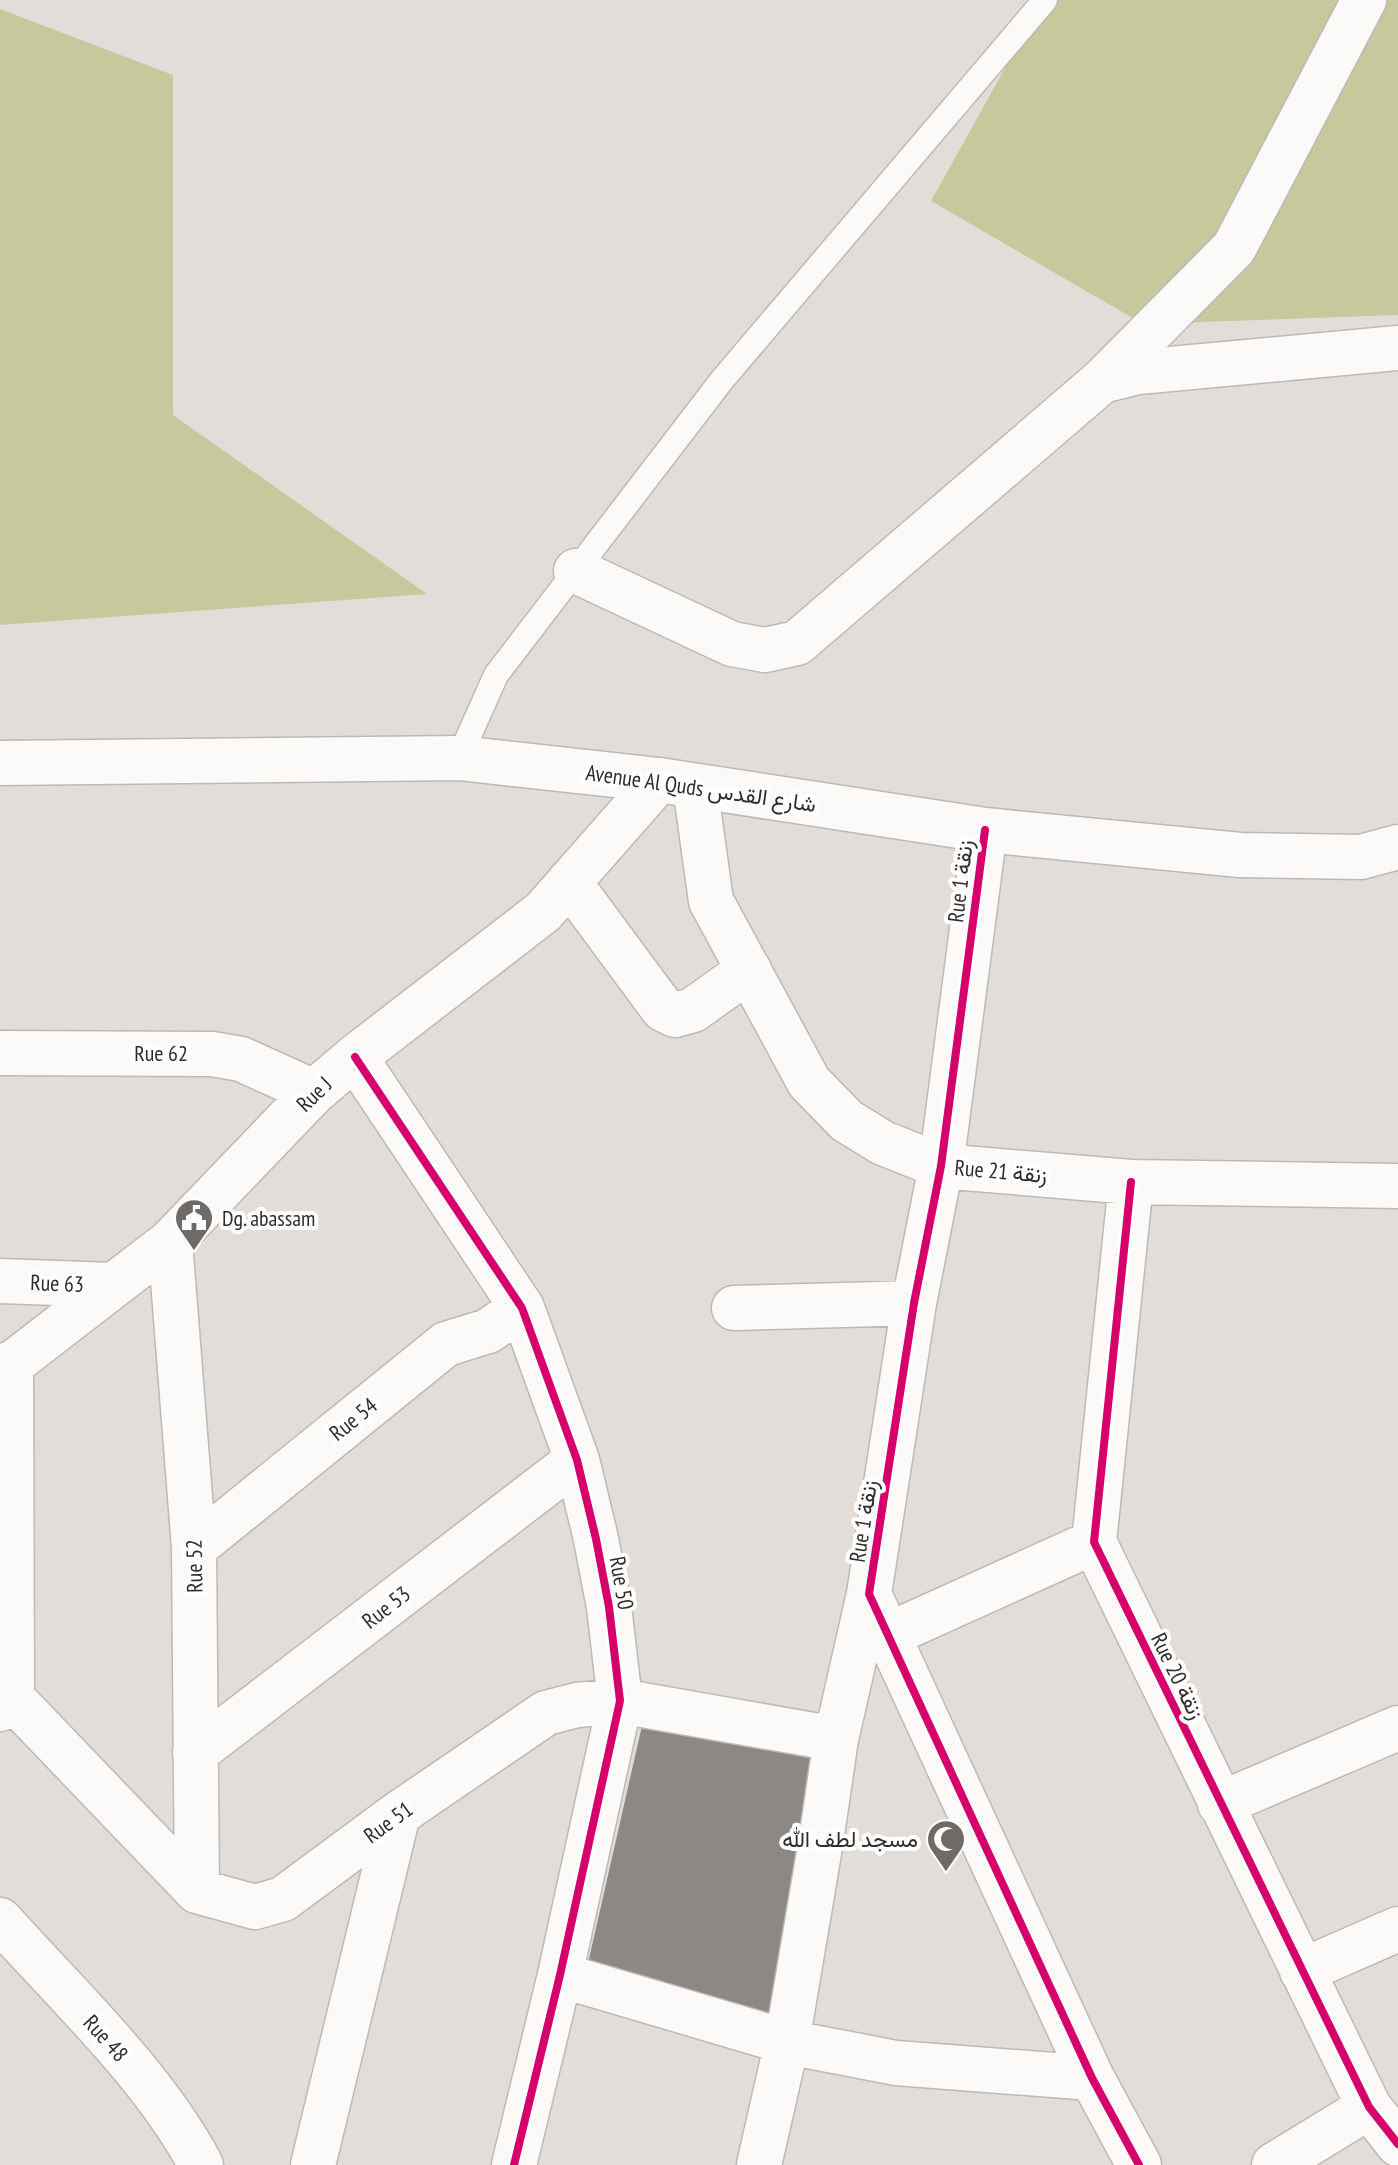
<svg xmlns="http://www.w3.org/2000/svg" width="1398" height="2165" viewBox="0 0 1398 2165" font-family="'PT Sans Narrow',Vazirmatn,sans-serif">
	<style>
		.green { fill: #c6c99b }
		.building { fill: #8c8886 }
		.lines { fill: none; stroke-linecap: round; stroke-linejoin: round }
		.service-casing { stroke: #bdb9b6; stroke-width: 27 }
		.minor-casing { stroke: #bdb9b6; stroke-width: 47 }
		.secondary-casing { stroke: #bdb9b6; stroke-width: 47 }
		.service { stroke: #fbfaf9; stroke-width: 24 }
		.minor { stroke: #fbfaf9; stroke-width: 44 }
		.secondary { stroke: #fbfaf9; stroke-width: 44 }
		.cycleway-casing { stroke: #fff; stroke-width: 13 }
		.cycleway { stroke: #d6006c; stroke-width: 8 }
		.labels { text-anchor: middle; stroke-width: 8; stroke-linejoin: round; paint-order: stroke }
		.street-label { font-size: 22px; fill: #302c2a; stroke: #fff }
		.poi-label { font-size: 22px; fill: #302c2a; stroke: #fff; text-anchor: start }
	</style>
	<rect width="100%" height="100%" fill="#e2ddd9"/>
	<path class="green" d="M 1043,0 L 1398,0 L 1398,315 L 1143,324 L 931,201 Z
		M 0,9 L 173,75 L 173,415 L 427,594 L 0,625 Z"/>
	<path class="building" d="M 644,1717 L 821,1754 L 776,2024 L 586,1972 Z"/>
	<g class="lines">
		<defs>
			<path id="service" d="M 459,758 L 496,675 L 722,380 L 1045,0"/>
			<path id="minor" d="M 1102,381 L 1234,248 L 1364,0
				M 576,571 L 732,644 L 765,650 L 797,643 L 1102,381 L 1138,372 L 1398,348
				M 695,786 L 711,901 L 809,1082 L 847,1121 L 883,1143 L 941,1166 L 1131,1182 L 1398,1186
				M 985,830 L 941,1166 L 914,1303 L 869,1594 L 1092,2078 L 1139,2165
				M 569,882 L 663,1009 L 675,1015 L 693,1010 L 749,970
				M 0,1053 L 212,1054 L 241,1059 L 314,1092
				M 355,1057 L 522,1308 L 577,1460 L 596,1539 L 609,1607 L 620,1701 L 560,1975 L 514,2165
				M 1131,1182 L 1094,1542 L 1369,2107 L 1398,2144
				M 170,1242 L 194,1548 L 197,1891
				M 0,1281 L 113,1285
				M 734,1308 L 914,1303
				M 0,1373 L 170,1242 L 314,1092 L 355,1057 L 543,912 L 659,780
				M 194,1548 L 446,1344 L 488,1331 L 522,1308
				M 888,1635 L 1094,1542
				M 12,1698 L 197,1891 L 255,1907 L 283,1899 L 398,1814 L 546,1713 L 577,1705 L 620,1701 L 836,1739
				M 0,1709 L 12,1698 L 11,1363
				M 195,1753 L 577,1460
				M 1220,1804 L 1398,1728
				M 0,1920 C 68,1996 153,2075 201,2165
				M 1302,1971 L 1398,1929
				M 560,1975 L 787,2042 L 896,2063 L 1092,2078
				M 313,2165 L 398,1814
				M 759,2165 L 787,2042 L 821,1841 L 836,1739 L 869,1594
				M 1274,2165 L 1369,2107"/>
			<path id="secondary" d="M 0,763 L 459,758 L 659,780 L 985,830 L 1240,855 L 1361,857 L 1398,847"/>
		</defs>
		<use href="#service" class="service-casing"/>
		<use href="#minor" class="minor-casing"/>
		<use href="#secondary" class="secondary-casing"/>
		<use href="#service" class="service"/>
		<use href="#minor" class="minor"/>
		<use href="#secondary" class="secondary"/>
		<defs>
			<path id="cycleway" d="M 985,830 L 941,1166 L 914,1303 L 869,1594 L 1092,2078 L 1139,2165
				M 355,1057 L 522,1308 L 577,1460 L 596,1539 L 609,1607 L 620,1701 L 560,1975 L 514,2165
				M 1131,1182 L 1094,1542 L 1369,2107 L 1398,2144"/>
		</defs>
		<use href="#cycleway" class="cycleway-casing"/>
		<use href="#cycleway" class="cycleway"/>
	</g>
	<defs>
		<symbol id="civic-pin" viewBox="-11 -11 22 30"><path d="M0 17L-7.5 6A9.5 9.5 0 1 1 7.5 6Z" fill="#6e6a67" stroke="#fff"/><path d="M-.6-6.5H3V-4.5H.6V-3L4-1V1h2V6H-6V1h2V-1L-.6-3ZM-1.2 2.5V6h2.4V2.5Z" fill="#fff"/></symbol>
		<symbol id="mosque-pin" viewBox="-11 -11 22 30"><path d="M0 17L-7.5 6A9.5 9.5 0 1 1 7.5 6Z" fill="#6e6a67" stroke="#fff"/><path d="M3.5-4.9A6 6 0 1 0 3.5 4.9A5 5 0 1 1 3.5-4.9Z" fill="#fff"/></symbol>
	</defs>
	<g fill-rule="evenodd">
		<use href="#civic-pin" x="172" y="1196" width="44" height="60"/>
		<use href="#mosque-pin" x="924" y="1817" width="44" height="60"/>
	</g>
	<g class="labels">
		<g class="street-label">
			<text transform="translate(701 788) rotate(8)" y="8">Avenue Al Quds شارع القدس</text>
			<text transform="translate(960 881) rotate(-83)" y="8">Rue 1 زنقة</text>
			<text x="161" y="1061">Rue 62</text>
			<text transform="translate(314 1094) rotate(-44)" y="8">Rue J</text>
			<text transform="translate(1001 1171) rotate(5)" y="8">Rue 21 زنقة</text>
			<text transform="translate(57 1283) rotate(2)" y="8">Rue 63</text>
			<text transform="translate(353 1419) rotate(-39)" y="8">Rue 54</text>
			<text transform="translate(863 1521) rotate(-81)" y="8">Rue 1 زنقة</text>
			<text transform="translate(194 1566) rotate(-91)" y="8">Rue 52</text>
			<text transform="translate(622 1583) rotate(80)" y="8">Rue 50</text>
			<text transform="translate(386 1607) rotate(-38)" y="8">Rue 53</text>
			<text transform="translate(1178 1676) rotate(64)" y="8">Rue 20 زنقة</text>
			<text transform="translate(388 1822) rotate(-36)" y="8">Rue 51</text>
			<text transform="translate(106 2038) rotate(48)" y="8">Rue 48</text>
		</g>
		<g class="poi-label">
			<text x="222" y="1226">Dg. abassam</text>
			<text x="918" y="1847" text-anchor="end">مسجد لطف الله</text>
		</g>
	</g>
</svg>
